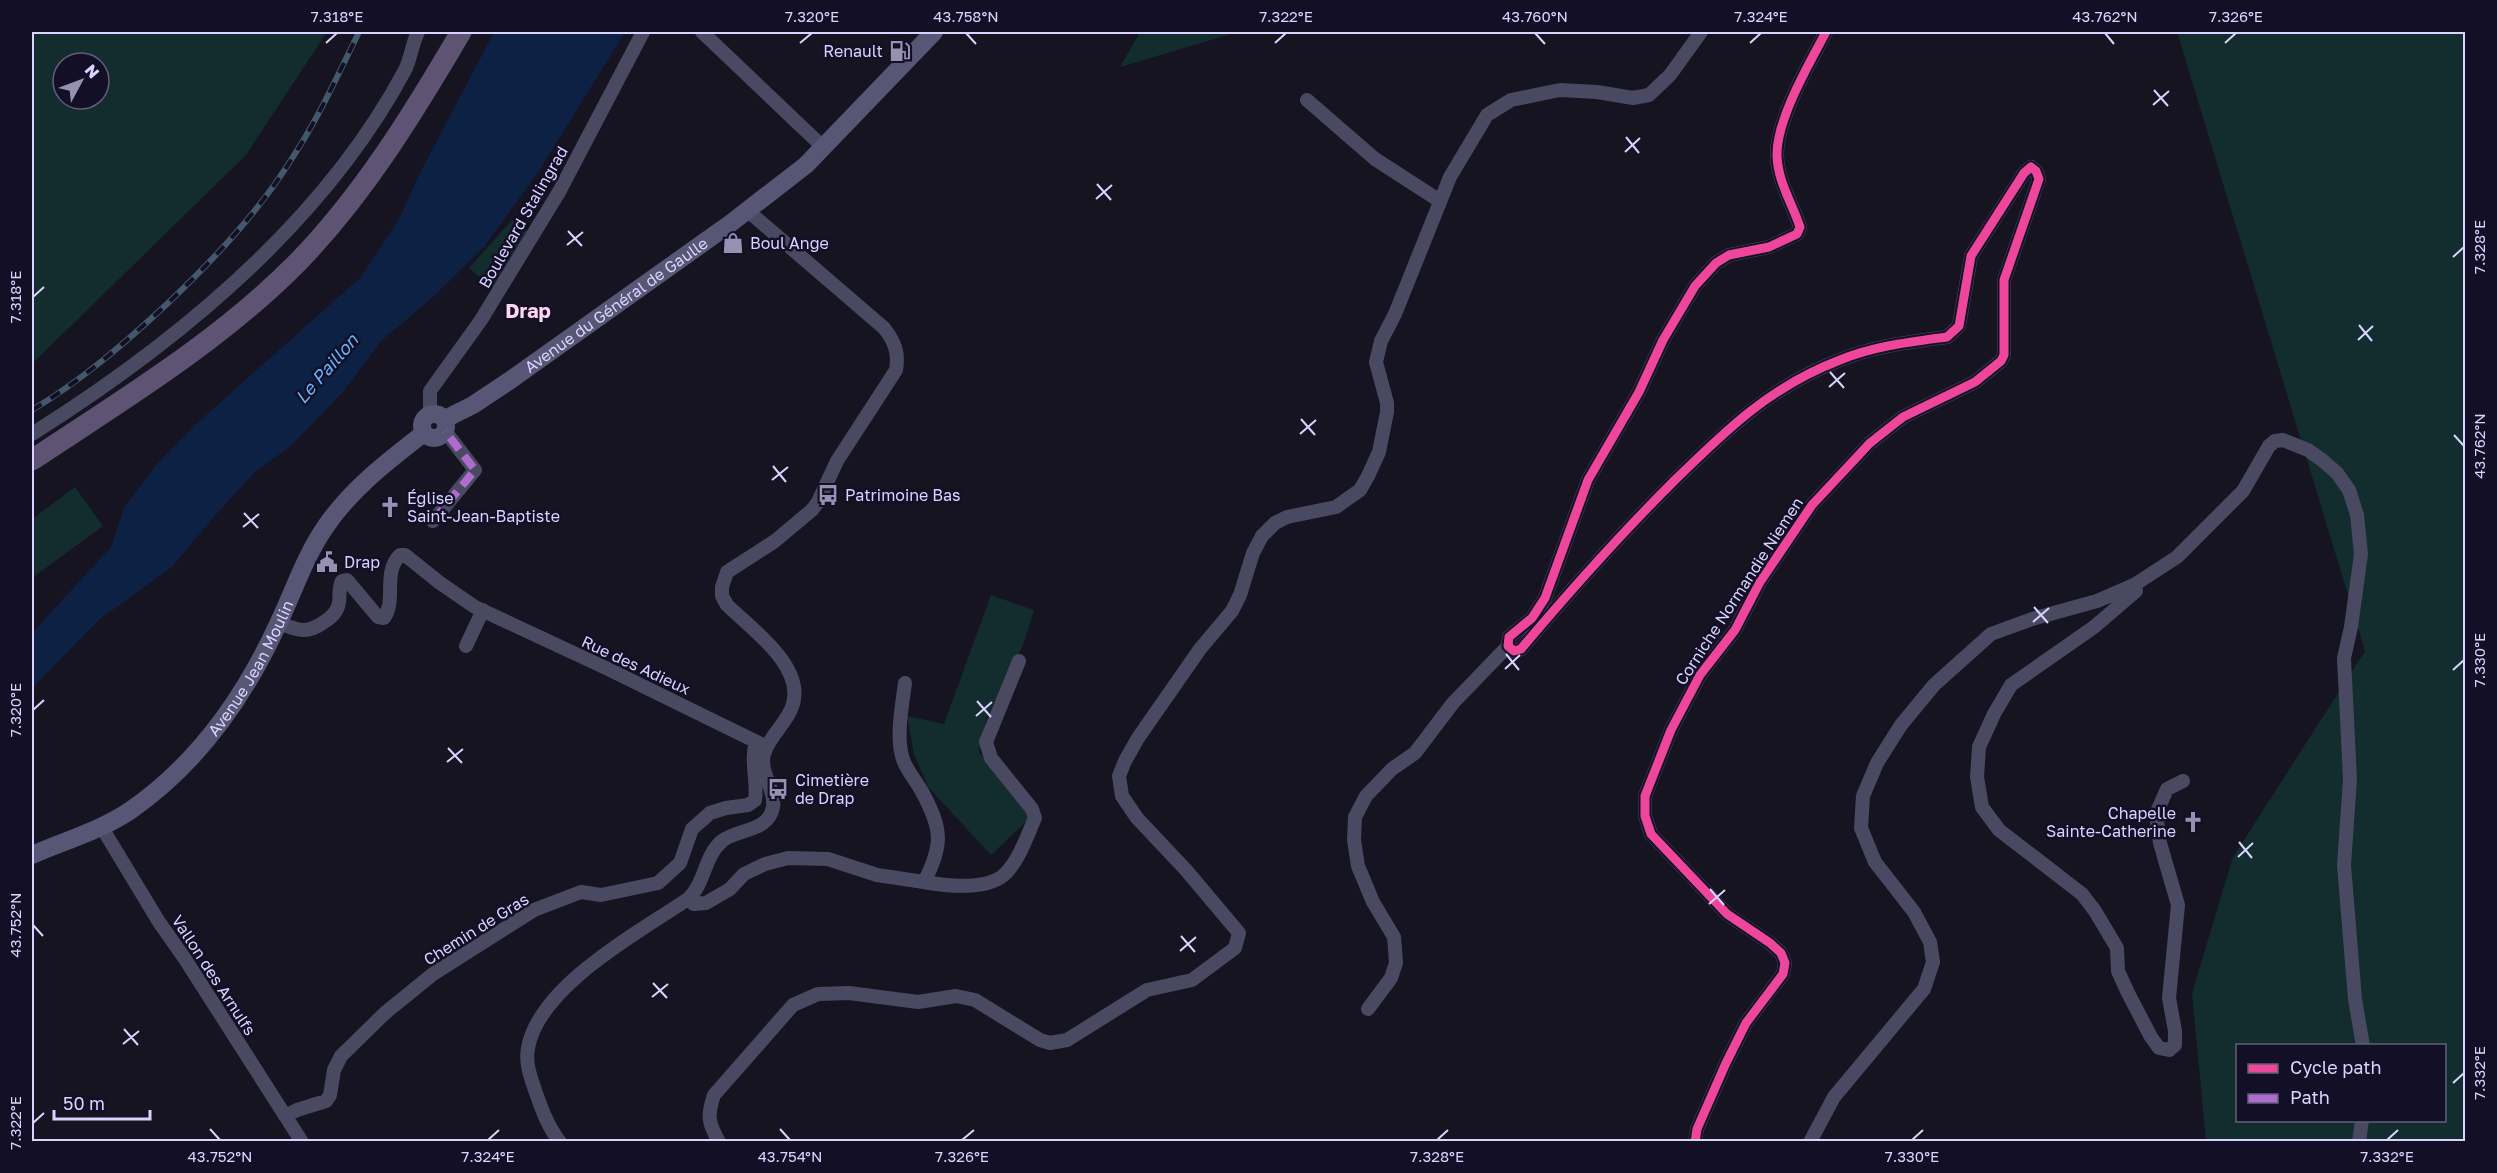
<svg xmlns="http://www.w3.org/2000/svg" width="2497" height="1173" viewBox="0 0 2497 1173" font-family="'Golos Text',sans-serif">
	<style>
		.green { fill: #132c2d; fill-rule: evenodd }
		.water { fill: #0d2144 }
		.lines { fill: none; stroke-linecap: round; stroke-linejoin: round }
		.street { stroke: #4a4962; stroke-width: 14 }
		.secondary { stroke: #575674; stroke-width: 18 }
		.primary { stroke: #5e5373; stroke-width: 21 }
		.rail-casing { stroke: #43596b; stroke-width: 6 }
		.rail { stroke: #130f26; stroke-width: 4; stroke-dasharray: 11; stroke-linecap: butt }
		.quiet { stroke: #b06ccc; stroke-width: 8; stroke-dasharray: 15 8; stroke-linecap: butt }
		.cycleway-casing { stroke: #130f26; stroke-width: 13 }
		.cycleway { stroke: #ed469a; stroke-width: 9 }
		.ticks { fill: none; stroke: #d9d4ff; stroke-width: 2 }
		.labels { text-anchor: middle; stroke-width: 5; stroke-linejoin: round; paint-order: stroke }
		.poi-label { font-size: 16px; fill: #d9d4ff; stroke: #130f26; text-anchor: start }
		.street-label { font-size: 16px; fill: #d9d4ff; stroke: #130f26 }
		.water-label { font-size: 18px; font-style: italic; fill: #62b6ff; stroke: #130f26 }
		.quarter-label { font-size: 20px; font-weight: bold; fill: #ffd6f0; stroke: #130f26 }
		.neatline { fill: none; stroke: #d9d4ff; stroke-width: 2 }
		.ticks-label { font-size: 15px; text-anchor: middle; fill: #d9d4ff }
	</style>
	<rect width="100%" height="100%" fill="#161421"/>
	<path class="green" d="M 32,32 L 327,32 L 246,155 L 32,364 ZM 63,63 L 99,63 L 99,99 L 63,99 Z
		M 1140,32 L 1238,32 L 1120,67 Z
		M 2177,32 L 2465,32 L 2465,1141 L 2206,1141 L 2192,993 L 2233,857 L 2365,651 ZM 2238,1046 L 2444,1046 L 2444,1120 L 2238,1120 Z
		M 513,219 L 528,231 L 493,289 L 469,268 Z
		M 75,487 L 103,526 L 32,578 L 32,519 Z
		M 991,595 L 1034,610 L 1023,645 L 986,719 L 979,752 L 1032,816 L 991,855 L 928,787 L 914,754 L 907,716 L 944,724 Z"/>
	<path class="water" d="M 494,32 L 625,32 L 539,171 L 483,248 L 431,299 L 381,341 L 342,393 L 291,446 L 254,473 L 211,520 L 172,567 L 100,619 L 32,688 L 32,633 L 111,547 L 124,508 L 156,465 L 196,424 L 361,277 L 399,219 L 420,173 Z"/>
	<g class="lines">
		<path class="street" d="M 702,32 L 824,148
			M 1307,100 L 1375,159 L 1440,201
			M 430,414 L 430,391 L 481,320 L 559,192 L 643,32
			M 32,434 C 175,344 324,222 405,70 C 411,58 412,44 418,32
			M 433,521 L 475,470 L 445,431
			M 2134,585 L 2136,591 L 2094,627 L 2011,685 L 1994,714 L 1979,747 L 1977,777 L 1982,807 L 1999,830 L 2082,894 L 2095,911 L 2117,948 L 2118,971 L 2128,993 L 2151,1037 L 2159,1048 L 2169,1050 L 2175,1045 L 2175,1031 L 2169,998 L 2178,905 L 2160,843 L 2156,814 L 2167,789 L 2183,781
			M 279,623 C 298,630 306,635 324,622 C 329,619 334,615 337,609 C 342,600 337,590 342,581 L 347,580 L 378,617 L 384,618 C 397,600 382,573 400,555 L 405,555 L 440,583 L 475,607 L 606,668 L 765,746
			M 466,646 L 483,610
			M 101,826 L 159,922 L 185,959 L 302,1142
			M 924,882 C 946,886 989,891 1006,873 C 1020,858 1027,836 1035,818 L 1032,809 L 991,758 L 986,742 L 1019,661
			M 688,899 L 694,904 L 706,903 L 730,889 L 744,874 L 765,864 L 788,858 L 828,859 L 877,875 L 924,882 C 944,844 942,828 921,790 C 916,781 908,772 904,762 C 895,741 902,706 905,683
			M 1368,1009 L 1391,978 L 1396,963 L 1395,949 L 1394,937 L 1373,902 L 1358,866 L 1354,840 L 1355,817 L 1366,796 L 1392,769 L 1415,753 L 1453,703 L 1508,646
			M 285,1116 L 297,1110 L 326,1101 L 330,1095 L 334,1070 L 341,1056 L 385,1013 L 433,974 L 534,910 L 581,892 L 601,895 L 658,883 L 680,863 L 692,829 L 710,813 L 726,808 L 748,805 L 755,800 C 758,780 750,762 756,742
			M 560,1142 C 548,1127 542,1110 536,1093 C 531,1078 525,1064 528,1048 C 539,986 639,932 688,899 C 705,884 704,856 722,841 C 737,829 769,832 773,807 C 776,789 759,773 764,754 C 769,736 786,724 792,707 C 807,668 752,629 727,605 L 722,596 L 722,587 L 727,572 L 775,541 L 812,510 L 818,502 L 837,461 L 896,370 C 899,353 895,342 884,328 L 748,211
			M 719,1142 C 708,1122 707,1116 714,1095 L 793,1005 L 818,994 L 849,993 L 918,1002 L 956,996 L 975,1000 L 1040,1040 L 1050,1043 L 1067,1040 L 1147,990 L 1192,980 L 1235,948 L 1239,933 L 1186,870 L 1137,818 L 1122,796 L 1119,776 L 1125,761 L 1138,738 L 1200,649 L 1232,611 L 1240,595 L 1253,553 L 1262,536 L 1275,523 L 1287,517 L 1336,507 L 1360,490 L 1368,476 L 1379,452 L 1387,412 L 1387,403 L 1376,362 L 1381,341 L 1395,314 L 1450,177 L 1487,115 L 1511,100 L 1560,90 L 1597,92 L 1633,98 L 1649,95 L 1670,75 L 1701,32
			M 1695,1142 L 1697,1129 L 1726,1063 L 1746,1023 L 1783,974 L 1785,963 L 1781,953 L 1770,943 L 1727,914 L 1651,834 L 1645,816 L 1645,796 L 1671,730 L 1700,675 L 1735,630 L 1760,582 L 1812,505 L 1870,443 L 1903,417 L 1975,382 L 2001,361 L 2004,355 L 2004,280 L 2039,179 L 2036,171 L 2031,167 L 2024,173 L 1971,256 L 1959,326 L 1947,337 C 1910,342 1874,346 1840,360 C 1769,387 1725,431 1672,483 C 1619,536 1569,592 1521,649 L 1514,651 L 1508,646 L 1509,637 L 1532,618 L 1545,598 L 1588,480 L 1639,392 L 1663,340 L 1695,286 L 1716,263 L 1729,255 L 1769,247 L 1797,234 L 1800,227 C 1792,203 1778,182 1777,156 C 1776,120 1809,64 1826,32
			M 1810,1142 L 1834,1097 L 1924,989 L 1933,962 L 1930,942 L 1914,912 L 1875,862 L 1861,828 L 1863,796 L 1877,763 L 1901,725 L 1934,685 L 1991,634 L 2032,619 L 2097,601 L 2134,585 L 2177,557 L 2243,491 L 2269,446 L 2275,441 L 2283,440 L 2308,450 L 2322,460 L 2337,473 L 2349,490 L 2357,515 L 2361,554 L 2351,627 L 2344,658 L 2350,779 L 2344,865 L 2355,999 L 2363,1046
			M 2359,1142 L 2362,1120"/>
		<g class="secondary">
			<circle cx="434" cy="426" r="12"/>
			<path id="s1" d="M 445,419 L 473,405 L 512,379 L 731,223 L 806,165 L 934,32"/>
			<path id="s2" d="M 32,855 C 64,841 102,830 131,810 C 197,764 245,696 278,624 C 294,591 305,556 326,526 C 352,488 388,461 424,433"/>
		</g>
		<path class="primary" d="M 32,460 C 124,399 220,341 298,262 C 364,194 414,112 461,32"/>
		<defs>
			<path id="rail" d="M 32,410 C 81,381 125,343 167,304 C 213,260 257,214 291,160 C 318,119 338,75 359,32"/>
		</defs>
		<use href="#rail" class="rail-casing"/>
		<use href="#rail" class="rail"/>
		<path class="quiet" d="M 433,521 L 475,470 L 445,431"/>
		<defs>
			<path id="cycleway" d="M 1695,1142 L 1697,1129 L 1726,1063 L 1746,1023 L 1783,974 L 1785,963 L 1781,953 L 1770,943 L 1727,914 L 1651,834 L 1645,816 L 1645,796 L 1671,730 L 1700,675 L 1735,630 L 1760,582 L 1812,505 L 1870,443 L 1903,417 L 1975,382 L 2001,361 L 2004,355 L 2004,280 L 2039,179 L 2036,171 L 2031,167 L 2024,173 L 1971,256 L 1959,326 L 1947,337 C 1910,342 1874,346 1840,360 C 1769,387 1725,431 1672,483 C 1619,536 1569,592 1521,649 L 1514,651 L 1508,646 L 1509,637 L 1532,618 L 1545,598 L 1588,480 L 1639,392 L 1663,340 L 1695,286 L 1716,263 L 1729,255 L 1769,247 L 1797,234 L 1800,227 C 1792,203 1778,182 1777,156 C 1776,120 1809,64 1826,32"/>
		</defs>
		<use href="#cycleway" class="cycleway-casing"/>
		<use href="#cycleway" class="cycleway"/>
	</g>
	<path class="ticks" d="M 966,33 L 976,44M 1535,33 L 1545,44M 2105,33 L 2114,44M 326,43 L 337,33M 800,43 L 812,33M 1275,43 L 1286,33M 1750,43 L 1761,33M 2225,43 L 2236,33M 2154,90 L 2168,106M 2153,105 L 2169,91M 1626,137 L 1639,153M 1625,152 L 1640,138M 1097,184 L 1111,200M 1096,199 L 1112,185M 568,231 L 582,246M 567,245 L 583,232M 2453,257 L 2464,247M 33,297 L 44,287M 2359,325 L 2372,341M 2358,340 L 2373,326M 1830,372 L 1844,388M 1829,387 L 1845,373M 1301,419 L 1315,435M 1300,434 L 1316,420M 2454,435 L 2464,446M 773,466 L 786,482M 772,480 L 788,467M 244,513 L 258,528M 243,527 L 259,514M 2034,607 L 2048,623M 2033,622 L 2049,608M 1506,654 L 1519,670M 1505,669 L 1520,655M 2453,670 L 2464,660M 977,701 L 991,717M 33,710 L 44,700M 976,716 L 992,702M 448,748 L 462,763M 447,762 L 463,749M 2239,842 L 2252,858M 2238,857 L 2253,843M 1710,889 L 1724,905M 1709,904 L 1725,890M 33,925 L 43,936M 1181,936 L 1195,952M 1180,951 L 1196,937M 653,983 L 667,998M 652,997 L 668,984M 124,1029 L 138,1045M 123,1044 L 139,1031M 2453,1083 L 2464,1073M 33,1123 L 44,1113M 210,1129 L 220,1140M 780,1129 L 790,1140M 488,1140 L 499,1130M 962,1140 L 974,1130M 1437,1140 L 1448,1130M 1912,1140 L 1923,1130M 2387,1140 L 2398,1130"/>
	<defs>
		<symbol id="fuel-bare" viewBox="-9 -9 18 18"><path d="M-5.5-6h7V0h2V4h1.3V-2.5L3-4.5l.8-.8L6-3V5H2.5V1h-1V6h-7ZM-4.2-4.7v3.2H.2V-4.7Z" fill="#9591b1" stroke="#130f26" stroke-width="2.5" paint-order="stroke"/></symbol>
		<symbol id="shop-bare" viewBox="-9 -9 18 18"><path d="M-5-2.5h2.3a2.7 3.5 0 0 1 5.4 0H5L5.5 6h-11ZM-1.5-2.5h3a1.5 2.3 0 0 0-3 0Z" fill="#9591b1" stroke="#130f26" stroke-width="2.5" paint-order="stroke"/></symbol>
		<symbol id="bus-bare" viewBox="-9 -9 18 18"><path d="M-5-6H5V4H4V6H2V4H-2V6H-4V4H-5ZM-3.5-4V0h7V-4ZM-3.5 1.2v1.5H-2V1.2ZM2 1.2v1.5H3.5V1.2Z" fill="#9591b1" stroke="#130f26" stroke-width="2.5" paint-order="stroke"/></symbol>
		<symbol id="church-bare" viewBox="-9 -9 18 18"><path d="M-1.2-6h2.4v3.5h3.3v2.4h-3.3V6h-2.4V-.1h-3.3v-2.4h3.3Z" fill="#9591b1" stroke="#130f26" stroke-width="2.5" paint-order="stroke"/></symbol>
		<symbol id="civic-bare" viewBox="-9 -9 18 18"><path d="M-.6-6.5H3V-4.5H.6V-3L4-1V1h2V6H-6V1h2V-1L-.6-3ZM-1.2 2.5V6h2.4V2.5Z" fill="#9591b1" stroke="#130f26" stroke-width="2.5" paint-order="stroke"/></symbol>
	</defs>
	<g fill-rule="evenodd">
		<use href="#fuel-bare" x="885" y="36" width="30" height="30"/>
		<use href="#shop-bare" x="718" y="228" width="30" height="30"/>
		<use href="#bus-bare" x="813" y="480" width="30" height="30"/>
		<use href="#church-bare" x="375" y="492" width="30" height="30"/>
		<use href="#civic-bare" x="312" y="547" width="30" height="30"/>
		<use href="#bus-bare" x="763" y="774" width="30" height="30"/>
		<use href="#church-bare" x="2178" y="807" width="30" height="30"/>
	</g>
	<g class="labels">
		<g class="poi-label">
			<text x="883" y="57" text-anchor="end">Renault</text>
			<text x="750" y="249">Boul Ange</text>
			<text x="845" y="501">Patrimoine Bas</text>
			<text x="407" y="504">Église<tspan x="407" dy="18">Saint-Jean-Baptiste</tspan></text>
			<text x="344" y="568">Drap</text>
			<text x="795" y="786">Cimetière<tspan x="795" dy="18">de Drap</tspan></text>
			<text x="2176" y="819" text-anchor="end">Chapelle<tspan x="2176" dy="18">Sainte-Catherine</tspan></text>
		</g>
		<g class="street-label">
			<text transform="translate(523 217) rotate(-60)" y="6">Boulevard Stalingrad</text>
			<text dy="6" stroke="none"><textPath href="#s1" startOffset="206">Avenue du Général de Gaulle</textPath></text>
			<text transform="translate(1739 591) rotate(-57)" y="6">Corniche Normandie Niemen</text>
			<text transform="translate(636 665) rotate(25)" y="6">Rue des Adieux</text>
			<text dy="6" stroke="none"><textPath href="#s2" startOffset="297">Avenue Jean Moulin</textPath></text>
			<text transform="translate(476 929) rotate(-32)" y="6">Chemin de Gras</text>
			<text transform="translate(214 975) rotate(57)" y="6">Vallon des Arnulfs</text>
		</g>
		<g class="water-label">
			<text transform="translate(327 369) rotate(-49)" y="6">Le Paillon</text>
		</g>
		<g class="quarter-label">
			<text x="528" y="318">Drap</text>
		</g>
	</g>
	<rect width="2497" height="1173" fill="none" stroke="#130f26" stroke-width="66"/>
	<rect x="2236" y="1044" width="210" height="78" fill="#130f26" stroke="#625e7d" stroke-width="1.5"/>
	<rect x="2248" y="1064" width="30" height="9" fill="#ed469a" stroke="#625e7d" stroke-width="1.5"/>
	<text x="2290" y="1074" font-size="18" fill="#d9d4ff">Cycle path</text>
	<rect x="2248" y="1094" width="30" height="9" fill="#b06ccc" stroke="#625e7d" stroke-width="1.5"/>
	<text x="2290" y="1104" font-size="18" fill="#d9d4ff">Path</text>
	<g transform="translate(81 81) rotate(49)"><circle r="28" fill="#130f26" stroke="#625e7d" stroke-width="1.5"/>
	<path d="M0-4.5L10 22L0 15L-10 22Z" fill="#9591b1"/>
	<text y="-9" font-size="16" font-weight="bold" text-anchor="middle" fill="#d9d4ff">N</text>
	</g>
	<path d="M54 1110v9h96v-9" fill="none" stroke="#d9d4ff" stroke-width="3"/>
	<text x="63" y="1110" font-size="18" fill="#d9d4ff" stroke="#130f26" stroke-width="4.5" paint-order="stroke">50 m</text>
	<rect x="33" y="33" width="2431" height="1107" class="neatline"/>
	<g class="ticks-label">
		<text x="337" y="22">7.318°E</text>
		<text x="812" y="22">7.320°E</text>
		<text x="966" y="22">43.758°N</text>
		<text x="1286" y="22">7.322°E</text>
		<text x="1535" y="22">43.760°N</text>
		<text x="1761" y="22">7.324°E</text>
		<text x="2105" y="22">43.762°N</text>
		<text x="2236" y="22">7.326°E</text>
		<text transform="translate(2480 247) rotate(-90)" y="5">7.328°E</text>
		<text transform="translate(16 297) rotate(-90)" y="5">7.318°E</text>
		<text transform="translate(2480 446) rotate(-90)" y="5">43.762°N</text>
		<text transform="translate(2480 660) rotate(-90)" y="5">7.330°E</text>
		<text transform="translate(16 710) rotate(-90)" y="5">7.320°E</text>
		<text transform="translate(16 925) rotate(-90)" y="5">43.752°N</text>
		<text transform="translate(2480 1073) rotate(-90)" y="5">7.332°E</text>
		<text transform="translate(16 1123) rotate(-90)" y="5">7.322°E</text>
		<text x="220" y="1162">43.752°N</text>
		<text x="488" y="1162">7.324°E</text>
		<text x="790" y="1162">43.754°N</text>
		<text x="962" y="1162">7.326°E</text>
		<text x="1437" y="1162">7.328°E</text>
		<text x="1912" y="1162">7.330°E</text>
		<text x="2387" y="1162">7.332°E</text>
	</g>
</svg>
